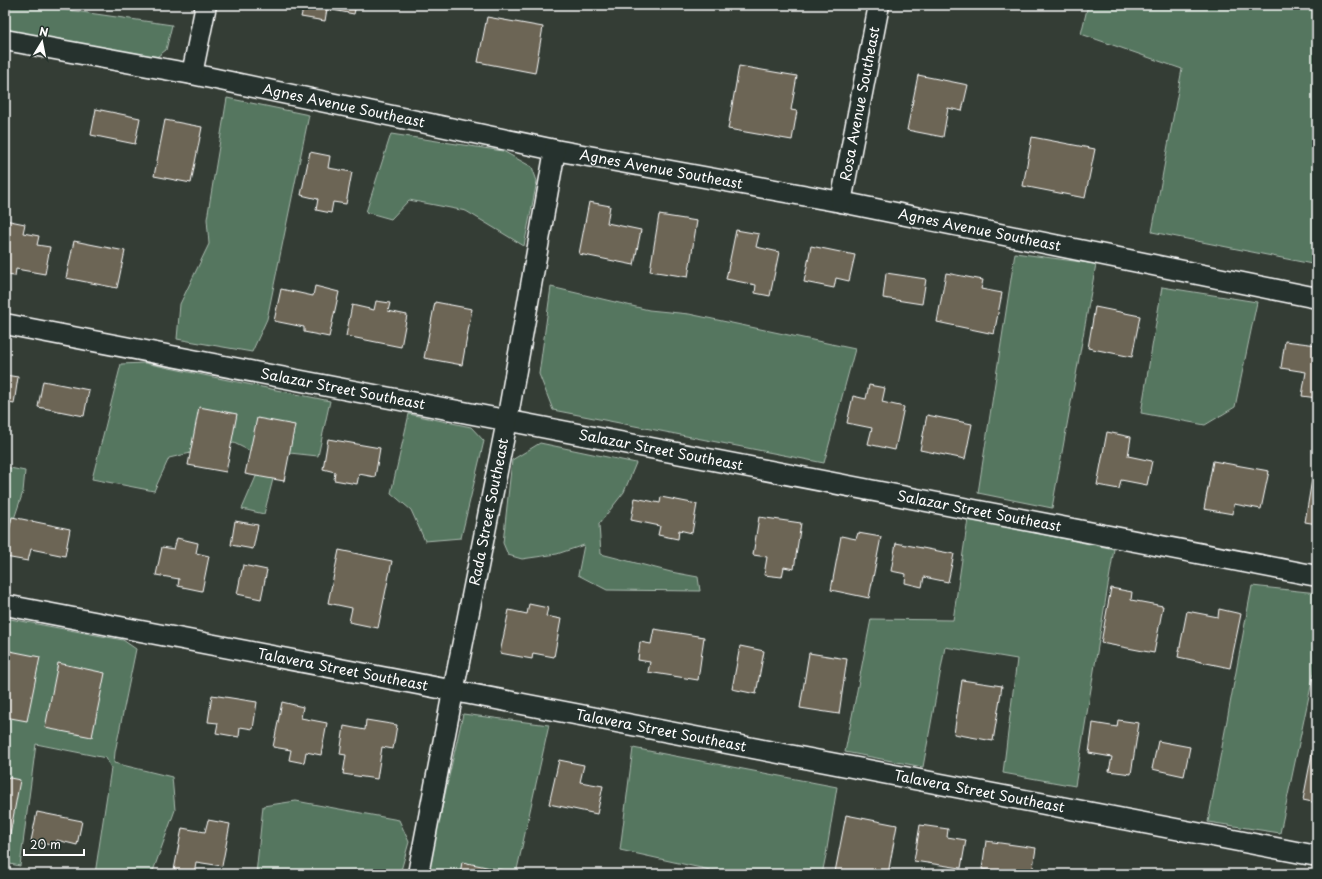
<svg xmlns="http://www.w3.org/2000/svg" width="1322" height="879" viewBox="0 0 1322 879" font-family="'Playpen Sans',sans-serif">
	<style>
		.green { fill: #55765f; stroke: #aabaaf }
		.building { fill: #6c6554; stroke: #fff }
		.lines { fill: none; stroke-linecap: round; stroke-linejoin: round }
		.minor-casing { stroke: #fff; stroke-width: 23 }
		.minor { stroke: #26332d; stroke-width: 20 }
		.labels { text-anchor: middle; stroke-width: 3; stroke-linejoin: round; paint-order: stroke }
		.street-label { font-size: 14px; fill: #fff; stroke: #26332d }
	</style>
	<rect width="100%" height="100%" fill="#343d35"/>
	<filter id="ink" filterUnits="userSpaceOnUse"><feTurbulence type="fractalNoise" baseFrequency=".025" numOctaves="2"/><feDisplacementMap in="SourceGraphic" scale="8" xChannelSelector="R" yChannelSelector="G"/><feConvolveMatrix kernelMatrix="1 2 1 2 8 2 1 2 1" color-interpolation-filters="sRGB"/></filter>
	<g filter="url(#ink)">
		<path class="green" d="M 5,5 L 45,5 L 47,7 L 172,25 L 166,50 L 154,59 L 5,32 Z
			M 1088,5 L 1317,5 L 1317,265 L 1152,232 L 1182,69 L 1081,34 Z
			M 227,98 L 309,115 L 267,319 L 252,352 L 177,339 L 180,304 L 209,244 L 207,219 Z
			M 391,134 L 503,151 L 532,167 L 537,181 L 524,246 L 466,211 L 409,200 L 391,219 L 366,212 Z
			M 1015,253 L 1096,264 L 1052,508 L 978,493 Z
			M 551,287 L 649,310 L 689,314 L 855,349 L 824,463 L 553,410 L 539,374 Z
			M 1162,287 L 1257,302 L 1235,407 L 1205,425 L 1141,413 Z
			M 145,363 L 330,401 L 318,456 L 280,452 L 264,514 L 242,509 L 264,458 L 234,443 L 169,458 L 154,491 L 92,479 L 121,364 Z
			M 409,414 L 471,427 L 484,441 L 461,538 L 425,541 L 411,510 L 391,493 Z
			M 540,443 L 636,463 L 624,492 L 599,524 L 601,554 L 671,572 L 698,577 L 700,591 L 607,590 L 578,575 L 584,545 L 557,554 L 522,559 L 508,555 L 503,543 L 512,460 Z
			M 5,467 L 25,471 L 23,492 L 5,546 Z
			M 968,519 L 1114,549 L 1075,786 L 1003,773 L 1017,659 L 945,647 L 923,767 L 845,752 L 871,619 L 953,620 Z
			M 1252,586 L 1317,593 L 1317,658 L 1280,833 L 1208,822 Z
			M 5,618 L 123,640 L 136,649 L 115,752 L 114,763 L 172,777 L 175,810 L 152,874 L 95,874 L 111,768 L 106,758 L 36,744 L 20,866 L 5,863 Z
			M 463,714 L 549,725 L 516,874 L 427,874 Z
			M 633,748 L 837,787 L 826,855 L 822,874 L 728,874 L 620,850 Z
			M 296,801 L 399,820 L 409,842 L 400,874 L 256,874 L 263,806 Z"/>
		<path class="building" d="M 304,5 L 356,5 L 354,14 L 327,9 L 325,21 L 301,17 Z
			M 487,17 L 543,27 L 535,73 L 478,62 Z
			M 739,66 L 797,76 L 791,110 L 797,111 L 792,140 L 728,129 Z
			M 918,75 L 968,85 L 962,111 L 948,108 L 943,137 L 907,130 Z
			M 96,109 L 140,118 L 135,144 L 91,135 Z
			M 165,120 L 202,127 L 191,183 L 154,176 Z
			M 1032,137 L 1095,149 L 1085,198 L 1023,186 Z
			M 310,152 L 330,156 L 328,168 L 352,172 L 346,204 L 333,202 L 331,213 L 316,210 L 318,199 L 301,195 Z
			M 589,202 L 610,206 L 607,223 L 641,230 L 634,265 L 579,254 Z
			M 659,215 L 697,221 L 688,277 L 650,271 Z
			M 5,220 L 25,224 L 23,233 L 39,236 L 37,245 L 50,247 L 45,274 L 16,269 L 15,276 L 5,275 Z
			M 736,230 L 759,234 L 756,247 L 779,252 L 770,296 L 755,293 L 756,285 L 726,279 Z
			M 74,241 L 125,251 L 117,288 L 66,278 Z
			M 811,246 L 855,255 L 849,281 L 836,278 L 834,288 L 804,282 Z
			M 886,273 L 926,279 L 922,304 L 883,298 Z
			M 946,273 L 983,280 L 981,289 L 1002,293 L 994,334 L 937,322 Z
			M 315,286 L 339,292 L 329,337 L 304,332 L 304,327 L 274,321 L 281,289 L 313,296 Z
			M 376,301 L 390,303 L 388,311 L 407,315 L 401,347 L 346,336 L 352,305 L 374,310 Z
			M 435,302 L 472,309 L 462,365 L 424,358 Z
			M 1095,307 L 1140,316 L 1132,357 L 1088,348 Z
			M 1285,341 L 1317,345 L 1317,398 L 1302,396 L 1306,372 L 1281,368 Z
			M 5,375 L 18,377 L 14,404 L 5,402 Z
			M 43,381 L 89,390 L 84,416 L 38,407 Z
			M 869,385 L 885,388 L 882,402 L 904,407 L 895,450 L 868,444 L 872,428 L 847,423 L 853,396 L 866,399 Z
			M 199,407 L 237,414 L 226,472 L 188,465 Z
			M 927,415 L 972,424 L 965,459 L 920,450 Z
			M 257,418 L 295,425 L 284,481 L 245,474 Z
			M 1107,432 L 1131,437 L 1128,456 L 1152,461 L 1147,485 L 1121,480 L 1119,489 L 1097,485 Z
			M 328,439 L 380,448 L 375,477 L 359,474 L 357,484 L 334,480 L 335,472 L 323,469 Z
			M 1213,461 L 1269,471 L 1261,509 L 1234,504 L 1233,514 L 1204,509 Z
			M 1313,473 L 1317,474 L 1317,524 L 1305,522 Z
			M 661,497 L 697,504 L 692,533 L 679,530 L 678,539 L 658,535 L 660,526 L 631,520 L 635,498 L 660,503 Z
			M 12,517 L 70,529 L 65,556 L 31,549 L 28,561 L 5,557 L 5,550 Z
			M 759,517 L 801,523 L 794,569 L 784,567 L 782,577 L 764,575 L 767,557 L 753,555 Z
			M 235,521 L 258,525 L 253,549 L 231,545 Z
			M 858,533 L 881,537 L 869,598 L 831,590 L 841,536 L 856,539 Z
			M 177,538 L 198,543 L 196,553 L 209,556 L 202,591 L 178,586 L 179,579 L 156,575 L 162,547 L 174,549 Z
			M 896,543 L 954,554 L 948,582 L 924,577 L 922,587 L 905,583 L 906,574 L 891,571 Z
			M 339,550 L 392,561 L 378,628 L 349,622 L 352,608 L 328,603 Z
			M 243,565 L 267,570 L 261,599 L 237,594 Z
			M 1111,588 L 1132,592 L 1131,600 L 1163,606 L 1154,653 L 1101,643 Z
			M 529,604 L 548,608 L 546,616 L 561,619 L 554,657 L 533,653 L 532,659 L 500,653 L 509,610 L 527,614 Z
			M 1219,609 L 1241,614 L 1230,668 L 1178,657 L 1187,611 L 1218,617 Z
			M 654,629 L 704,637 L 698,680 L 648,672 L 650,662 L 638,660 L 640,642 L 651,644 Z
			M 740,646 L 764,651 L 756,694 L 732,689 Z
			M 5,650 L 40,657 L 27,721 L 5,717 Z
			M 809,653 L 847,659 L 839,714 L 800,708 Z
			M 58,663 L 105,673 L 92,737 L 45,728 Z
			M 962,680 L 1002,686 L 993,741 L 954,734 Z
			M 212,695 L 257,702 L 253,729 L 240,727 L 239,737 L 216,733 L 218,723 L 208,722 Z
			M 282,702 L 303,707 L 301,718 L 327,723 L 321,755 L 306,752 L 304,763 L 289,760 L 291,750 L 273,747 Z
			M 366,720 L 397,725 L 393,749 L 382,747 L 377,779 L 343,774 L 346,755 L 340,754 L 344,726 L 365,730 Z
			M 1118,720 L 1139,723 L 1131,774 L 1109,771 L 1112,757 L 1089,753 L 1093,723 L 1117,727 Z
			M 1158,741 L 1190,747 L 1184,776 L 1152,769 Z
			M 1312,753 L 1317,754 L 1317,803 L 1303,800 Z
			M 559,760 L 584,765 L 580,782 L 603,786 L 597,814 L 549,804 Z
			M 5,777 L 20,780 L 9,840 L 5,839 Z
			M 37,812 L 82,821 L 77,845 L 57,840 L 56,846 L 31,841 Z
			M 846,815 L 897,825 L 888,874 L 847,874 L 835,872 Z
			M 208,820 L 230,824 L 222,866 L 196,862 L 194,874 L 174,870 L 182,828 L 205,832 Z
			M 920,825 L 948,829 L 947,837 L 966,840 L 961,868 L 914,861 Z
			M 986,841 L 1036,848 L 1032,874 L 1014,874 L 982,869 Z
			M 462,862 L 516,873 L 516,874 L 460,874 Z"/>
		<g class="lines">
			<defs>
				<g id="minor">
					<path id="s1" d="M 5,40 L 192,74 L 555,150 L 841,202 L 1317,298"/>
					<path d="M 192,74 L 206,5"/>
					<path id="s2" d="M 841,202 L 879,5"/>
					<path id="s3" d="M 5,324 L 1317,576"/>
					<path id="s4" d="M 5,605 L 1317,856"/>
					<path id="s5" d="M 418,874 L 453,692 L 507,421 L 555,150"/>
				</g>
			</defs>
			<use href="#minor" class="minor-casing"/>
			<use href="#minor" class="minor"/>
		</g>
	</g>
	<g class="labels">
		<g class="street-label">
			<text dy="5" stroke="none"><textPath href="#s2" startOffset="100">Rosa Avenue Southeast</textPath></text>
			<text dy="5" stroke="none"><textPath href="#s1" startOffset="345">Agnes Avenue Southeast</textPath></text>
			<text dy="5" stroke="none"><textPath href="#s1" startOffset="669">Agnes Avenue Southeast</textPath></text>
			<text dy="5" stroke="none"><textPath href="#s1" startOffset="993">Agnes Avenue Southeast</textPath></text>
			<text dy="5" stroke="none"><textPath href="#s3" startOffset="344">Salazar Street Southeast</textPath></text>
			<text dy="5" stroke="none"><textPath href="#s3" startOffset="668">Salazar Street Southeast</textPath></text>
			<text dy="5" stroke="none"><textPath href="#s3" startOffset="992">Salazar Street Southeast</textPath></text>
			<text dy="5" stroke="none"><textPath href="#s5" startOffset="369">Rada Street Southeast</textPath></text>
			<text dy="5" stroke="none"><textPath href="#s4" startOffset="344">Talavera Street Southeast</textPath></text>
			<text dy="5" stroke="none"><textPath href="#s4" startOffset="668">Talavera Street Southeast</textPath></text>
			<text dy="5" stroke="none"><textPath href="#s4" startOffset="992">Talavera Street Southeast</textPath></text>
		</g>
	</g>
	<rect width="1322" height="879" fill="none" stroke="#26332d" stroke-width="20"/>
	<rect x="10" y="10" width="1302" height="859" fill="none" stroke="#fff" stroke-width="1.5" filter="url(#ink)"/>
	<g transform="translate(42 42) rotate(10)" stroke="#26332d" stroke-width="3" paint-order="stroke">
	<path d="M0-3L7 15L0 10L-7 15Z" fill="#ffffff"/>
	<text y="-6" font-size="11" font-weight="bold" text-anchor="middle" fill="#ffffff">N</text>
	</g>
	<path d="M24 849v6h60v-6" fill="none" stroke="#ffffff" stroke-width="2"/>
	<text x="30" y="849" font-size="12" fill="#ffffff" stroke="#26332d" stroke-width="3" paint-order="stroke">20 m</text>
</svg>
